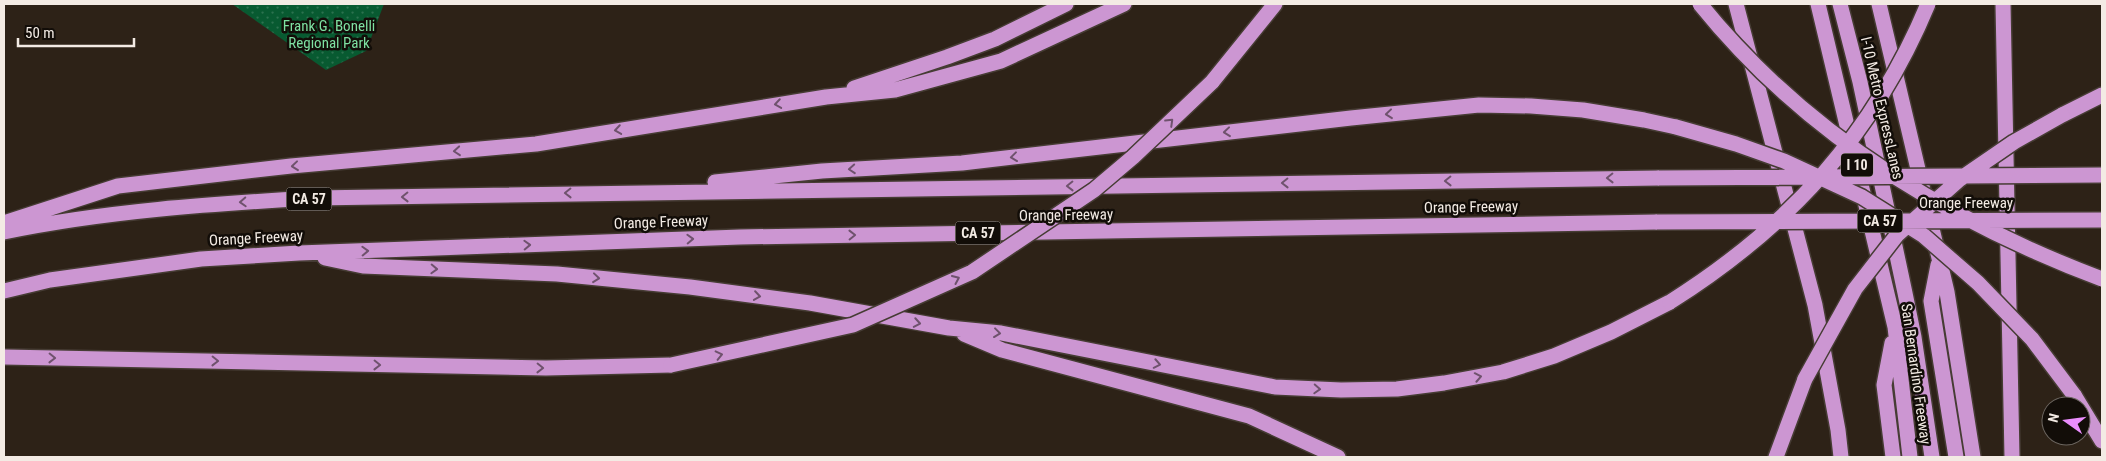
<svg xmlns="http://www.w3.org/2000/svg" width="2106" height="461" viewBox="0 0 2106 461" font-family="'Roboto Condensed',sans-serif">
	<style>
		.park { fill: url(#park-dots) }
		.lines { fill: none; stroke-linecap: round; stroke-linejoin: round }
		.highway-casing { stroke: #463c34; stroke-width: 18 }
		.highway { stroke: #cc96d2; stroke-width: 15 }
		.highway-bridge-casing { stroke: #463c34; stroke-width: 18; stroke-linecap: butt }
		.highway-bridge { stroke: #cc96d2; stroke-width: 15 }
		.oneway { stroke: #6f526d }
		.labels { text-anchor: middle; stroke-width: 5; stroke-linejoin: round; paint-order: stroke }
		.shield { fill: #120d08; stroke: #b0a8a2; stroke-width: 1 }
		.shield-label { font-size: 14px; font-weight: bold; fill: #f3ebe4 }
		.park-label { font-size: 15px; fill: #7ee1a2; stroke: #120d08 }
		.street-label { font-size: 15px; fill: #f3ebe4; stroke: #120d08 }
	</style>
	<defs>
		<pattern id="park-dots" width="8" height="8" patternUnits="userSpaceOnUse" patternTransform="scale(1.25)"><rect width="8" height="8" fill="#085a31"/><path d="M2 2h.1M6 6h.1" fill="none" stroke="#2c724f" stroke-width="1.8" stroke-linecap="round"/></pattern>
	</defs>
	<rect width="100%" height="100%" fill="#2d2217"/>
	<path class="park" d="M 232,4 L 384,4 L 366,51 L 326,70 Z"/>
	<g class="lines">
		<defs>
			<path id="highway" d="M 1736,4 L 1815,305 L 1838,430 L 1841,457
				M 1818,4 L 1895,327 L 1910,457
				M 1840,4 L 1860,82 L 1905,293 L 1914,337 L 1932,457
				M 1879,4 L 1947,292 L 1973,457
				M 2003,4 L 2012,457
				M 1212,82 L 1275,4
				M 854,88 L 947,57 L 995,39 L 1066,4
				M 2062,115 L 2102,95
				M 715,182 L 822,171 L 962,163 L 1351,118 L 1479,105 L 1531,106 L 1583,110 L 1644,120 L 1676,127
				M 4,223 L 118,186 L 291,166 L 536,144 L 826,97 L 895,90 L 1001,61 L 1124,4
				M 4,232 C 106,211 210,204 314,198 L 1659,178
				M 325,258 L 363,266 L 557,274 L 690,287 L 810,303 L 949,328 L 1001,333 L 1275,387 L 1341,390 L 1397,389 L 1444,383 L 1503,372 L 1554,356 L 1611,332 L 1670,302
				M 1938,265 L 1931,301 L 1956,457
				M 4,291 L 50,280 L 201,259 L 299,253 L 740,237 L 1657,222
				M 964,334 L 1002,350 L 1249,416 L 1338,457
				M 1892,343 L 1884,385 L 1893,457
				M 4,357 L 546,368 L 671,365
				M 2074,395 L 2102,441
				M 1776,457 L 1805,379"/>
		</defs>
		<use href="#highway" class="highway-casing"/>
		<use href="#highway" class="highway"/>
		<defs>
			<path id="highway-bridge" d="M 1700,4 C 1804,133 1948,221 2102,279
				M 1676,127 L 1736,144 L 1784,161 L 1862,197 L 1924,236 L 1978,283 L 2032,339 L 2074,395
				M 1659,178 L 2102,175
				M 1657,222 L 2102,220
				M 1670,302 C 1789,227 1874,134 1928,4
				M 671,365 L 853,325 L 972,272 L 1094,190 L 1133,157 L 1212,82
				M 1805,379 L 1855,289 L 1897,235 L 1960,179 L 2014,142 L 2062,115"/>
		</defs>
		<use href="#highway-bridge" class="highway-bridge-casing"/>
		<use href="#highway-bridge" class="highway-bridge"/>
	</g>
	<defs><path id="oneway-chevron" d="M-2-3.5L2.5 0L-2 3.5" fill="none" stroke-width="1.6" stroke-linecap="round" stroke-linejoin="round" transform="scale(1.25)"/></defs>
	<g class="oneway">
		<use href="#oneway-chevron" transform="translate(778 104) rotate(171)"/>
		<use href="#oneway-chevron" transform="translate(1389 114) rotate(174)"/>
		<use href="#oneway-chevron" transform="translate(1170 122) rotate(-44)"/>
		<use href="#oneway-chevron" transform="translate(618 130) rotate(171)"/>
		<use href="#oneway-chevron" transform="translate(1227 132) rotate(174)"/>
		<use href="#oneway-chevron" transform="translate(457 151) rotate(175)"/>
		<use href="#oneway-chevron" transform="translate(1014 157) rotate(173)"/>
		<use href="#oneway-chevron" transform="translate(295 166) rotate(174)"/>
		<use href="#oneway-chevron" transform="translate(852 169) rotate(176)"/>
		<use href="#oneway-chevron" transform="translate(1610 178) rotate(179)"/>
		<use href="#oneway-chevron" transform="translate(1448 181) rotate(179)"/>
		<use href="#oneway-chevron" transform="translate(1285 183) rotate(179)"/>
		<use href="#oneway-chevron" transform="translate(1070 186) rotate(179)"/>
		<use href="#oneway-chevron" transform="translate(568 193) rotate(179)"/>
		<use href="#oneway-chevron" transform="translate(405 197) rotate(179)"/>
		<use href="#oneway-chevron" transform="translate(243 202) rotate(177)"/>
		<use href="#oneway-chevron" transform="translate(852 235) rotate(-1)"/>
		<use href="#oneway-chevron" transform="translate(690 239) rotate(-2)"/>
		<use href="#oneway-chevron" transform="translate(527 245) rotate(-2)"/>
		<use href="#oneway-chevron" transform="translate(365 251) rotate(-2)"/>
		<use href="#oneway-chevron" transform="translate(434 269) rotate(2)"/>
		<use href="#oneway-chevron" transform="translate(596 278) rotate(6)"/>
		<use href="#oneway-chevron" transform="translate(956 279) rotate(-24)"/>
		<use href="#oneway-chevron" transform="translate(757 296) rotate(8)"/>
		<use href="#oneway-chevron" transform="translate(917 323) rotate(10)"/>
		<use href="#oneway-chevron" transform="translate(997 333) rotate(7)"/>
		<use href="#oneway-chevron" transform="translate(719 355) rotate(-13)"/>
		<use href="#oneway-chevron" transform="translate(52 358) rotate(1)"/>
		<use href="#oneway-chevron" transform="translate(215 361) rotate(1)"/>
		<use href="#oneway-chevron" transform="translate(1157 364) rotate(11)"/>
		<use href="#oneway-chevron" transform="translate(377 365) rotate(1)"/>
		<use href="#oneway-chevron" transform="translate(540 368) rotate(1)"/>
		<use href="#oneway-chevron" transform="translate(1478 377) rotate(-11)"/>
		<use href="#oneway-chevron" transform="translate(1317 389) rotate(3)"/>
	</g>
	<g class="labels">
		<g class="shield">
			<rect x="1841" y="153.5" width="32" height="23" rx="4"/>
			<rect x="286.5" y="187.5" width="45" height="23" rx="4"/>
			<rect x="1857.5" y="209.5" width="45" height="23" rx="4"/>
			<rect x="955.5" y="221.5" width="45" height="23" rx="4"/>
		</g>
		<g class="shield-label">
			<text x="1857" y="170">I 10</text>
			<text x="309" y="204">CA 57</text>
			<text x="1880" y="226">CA 57</text>
			<text x="978" y="238">CA 57</text>
		</g>
		<g class="park-label">
			<text x="329" y="31">Frank G. Bonelli<tspan x="329" dy="17">Regional Park</tspan></text>
		</g>
		<g class="street-label">
			<text transform="translate(1882 108) rotate(77)" y="5">I-10 Metro ExpressLanes</text>
			<text x="1966" y="208">Orange Freeway</text>
			<text transform="translate(1471 207) rotate(-1)" y="5">Orange Freeway</text>
			<text transform="translate(1066 215) rotate(-1)" y="5">Orange Freeway</text>
			<text transform="translate(661 222) rotate(-2)" y="5">Orange Freeway</text>
			<text transform="translate(256 238) rotate(-3)" y="5">Orange Freeway</text>
			<text transform="translate(1916 374) rotate(82)" y="5">San Bernardino Freeway</text>
		</g>
	</g>
	<rect width="2106" height="461" fill="none" stroke="#f3ebe4" stroke-width="10"/>
	<g transform="translate(2066 421) rotate(284)"><circle r="24" fill="#120d08" stroke="#6c6660"/>
	<path d="M0-4L9 19L0 12L-9 19Z" fill="#ea8dfd"/>
	<text y="-8" font-size="14" font-weight="bold" text-anchor="middle" fill="#f3ebe4">N</text>
	</g>
	<path d="M18 38v8h116v-8" fill="none" stroke="#f3ebe4" stroke-width="2.5"/>
	<text x="25" y="38" font-size="15" fill="#f3ebe4" stroke="#120d08" stroke-width="4" paint-order="stroke">50 m</text>
</svg>
